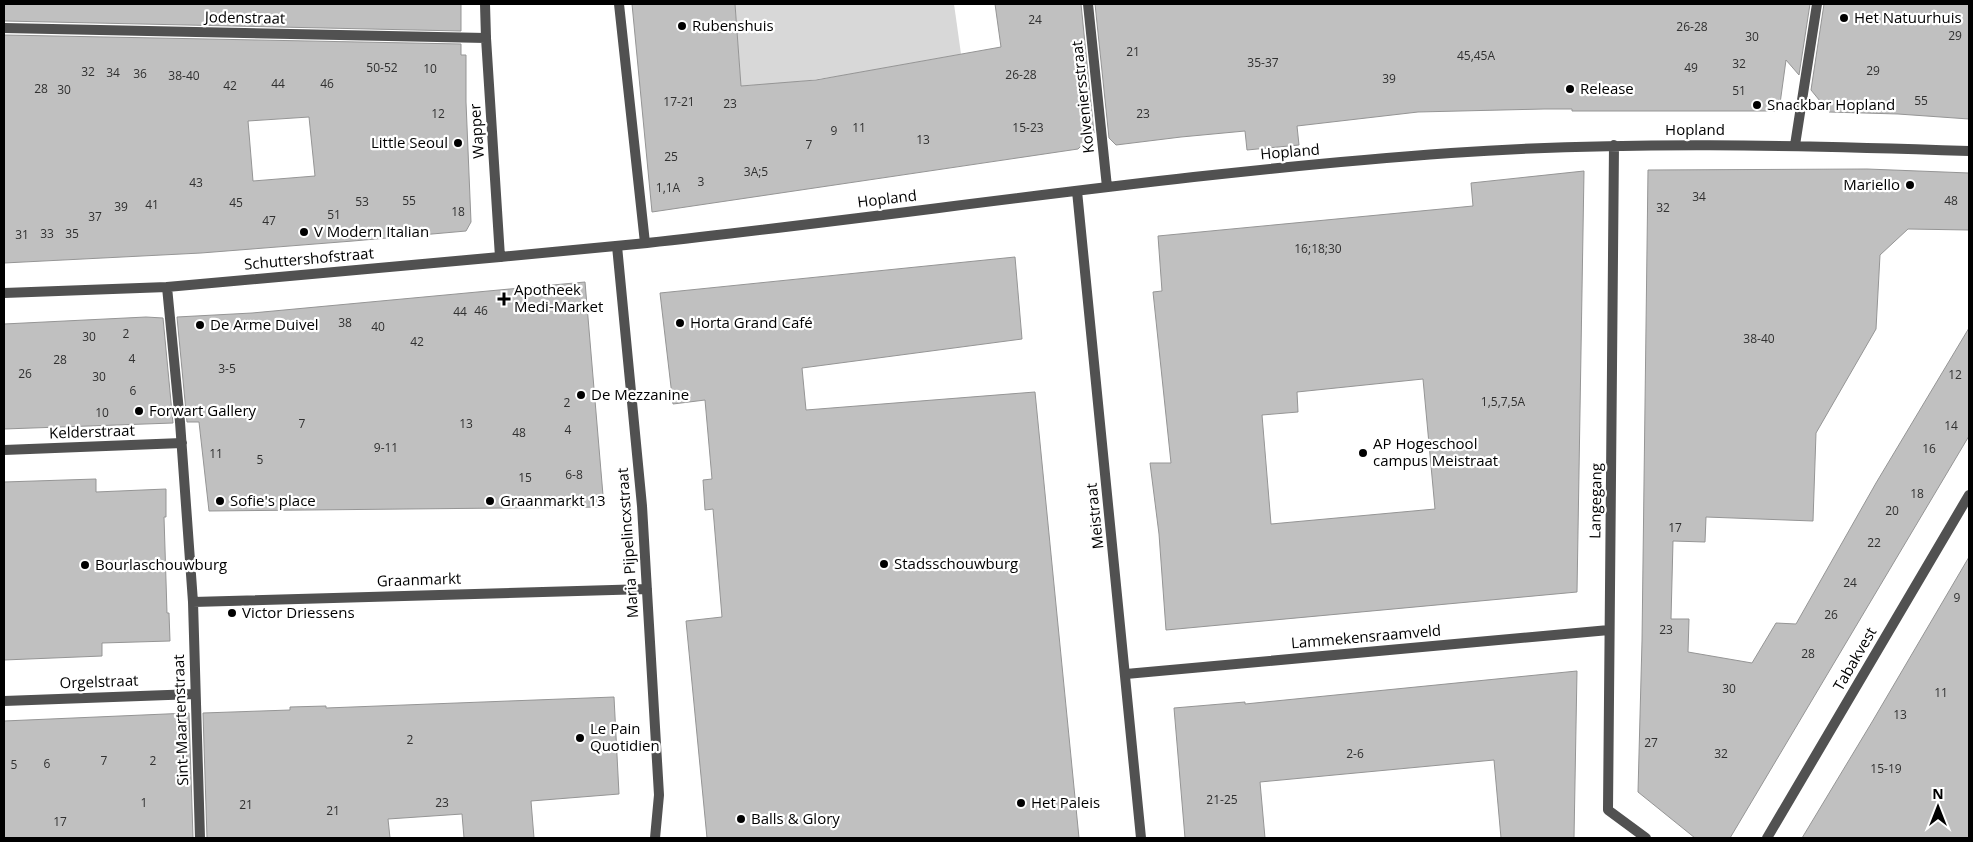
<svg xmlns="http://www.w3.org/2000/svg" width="1973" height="842" viewBox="0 0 1973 842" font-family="'Open Sans',sans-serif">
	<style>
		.green { fill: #d8d8d8 }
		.building { fill: #c0c0c0; stroke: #959595; fill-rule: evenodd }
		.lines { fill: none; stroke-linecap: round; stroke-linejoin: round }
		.pedestrian { stroke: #515151; stroke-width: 10 }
		.minor { stroke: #515151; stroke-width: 10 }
		.poi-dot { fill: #000; stroke: #fff; stroke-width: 2 }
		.labels { text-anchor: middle; stroke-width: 4.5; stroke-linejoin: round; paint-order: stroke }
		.number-label { font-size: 12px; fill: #303030 }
		.street-label { font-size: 15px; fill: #000; stroke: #fff }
		.poi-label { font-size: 15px; fill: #000; stroke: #fff; text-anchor: start }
	</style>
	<rect width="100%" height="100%" fill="#fff"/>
	<path class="green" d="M 735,4 L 954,4 L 961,54 L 839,76 L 789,83 L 741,86 Z"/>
	<path class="building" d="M 4,4 L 461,4 L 461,31 L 4,21 Z
		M 632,4 L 735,4 L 741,86 L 816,80 L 1001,47 L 995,4 L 1081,4 L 1094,133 L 1078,149 L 652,212 Z
		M 1095,4 L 1810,4 L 1799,75 L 1786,60 L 1779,111 L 1572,111 L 1572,109 L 1544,109 L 1418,112 L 1297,126 L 1299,145 L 1247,150 L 1245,131 L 1181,137 L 1116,145 L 1109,138 Z
		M 1824,4 L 1969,4 L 1969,119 L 1898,114 L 1829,112 L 1811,90 Z
		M 4,35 L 461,44 L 461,55 L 466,55 L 466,102 L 471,222 L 466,231 L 353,241 L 201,253 L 4,263 ZM 309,117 L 315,176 L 253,181 L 248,121 Z
		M 1867,169 L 1969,173 L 1969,230 L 1908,229 L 1880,255 L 1876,329 L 1816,433 L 1813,521 L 1706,517 L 1705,542 L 1673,541 L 1671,619 L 1689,619 L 1688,652 L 1752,663 L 1776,623 L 1796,624 L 1876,483 L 1969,328 L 1969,436 L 1730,838 L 1695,838 L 1638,792 L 1642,641 L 1648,170 Z
		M 1584,171 L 1577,592 L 1166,630 L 1159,534 L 1150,463 L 1171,463 L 1153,292 L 1162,291 L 1158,236 L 1473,206 L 1471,183 ZM 1423,379 L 1435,509 L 1271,524 L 1262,415 L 1298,412 L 1297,392 Z
		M 1015,257 L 1022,339 L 802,368 L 806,410 L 1035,392 L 1079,838 L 707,838 L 686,621 L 722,617 L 713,509 L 705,510 L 703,480 L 712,479 L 705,400 L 673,404 L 660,293 Z
		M 585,282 L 604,507 L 209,511 L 199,422 L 187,422 L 177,317 L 252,313 Z
		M 146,317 L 163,318 L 173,423 L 4,429 L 4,324 Z
		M 96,479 L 96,492 L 166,489 L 166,517 L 164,517 L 167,613 L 169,613 L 170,641 L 102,643 L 102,656 L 4,660 L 4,482 Z
		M 1969,557 L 1969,838 L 1802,838 L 1872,722 Z
		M 1577,671 L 1574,838 L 1501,838 L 1494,760 L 1260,782 L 1265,838 L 1185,838 L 1174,708 L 1245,702 L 1245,704 Z
		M 614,697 L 619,794 L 531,801 L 534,838 L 464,838 L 462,814 L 388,819 L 390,838 L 207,838 L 203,713 L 290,710 L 290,707 L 326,706 L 326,708 Z
		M 189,713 L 193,838 L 4,838 L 4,721 Z"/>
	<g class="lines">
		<path class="pedestrian" d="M 485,4 L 486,38
			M 619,4 L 645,243
			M 617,246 L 642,506 L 659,795 L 655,838
			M 167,287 L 180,422 L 193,602 L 200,838
			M 4,293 L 167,287 L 500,257
			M 4,450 L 182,443
			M 193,602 L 647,589
			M 4,701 L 195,694"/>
		<path class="minor" d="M 1088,4 L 1107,187
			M 4,28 L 486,38 L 500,257 C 549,252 598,248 647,243 C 915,214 1182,172 1451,153 C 1623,141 1796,145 1969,151
			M 1614,145 L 1608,810 L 1646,838
			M 1795,145 L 1817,4
			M 1077,191 L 1141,838
			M 1126,674 L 1609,630
			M 1767,838 L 1969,495"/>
	</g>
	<g class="poi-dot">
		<circle cx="1844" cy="18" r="5"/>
		<circle cx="682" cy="26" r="5"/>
		<circle cx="1570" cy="89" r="5"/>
		<circle cx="1757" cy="105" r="5"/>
		<circle cx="458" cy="143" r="5"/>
		<circle cx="1910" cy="185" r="5"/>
		<circle cx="304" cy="232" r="5"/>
		<path d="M501.5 291.5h5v5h5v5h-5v5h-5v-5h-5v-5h5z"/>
		<circle cx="680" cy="323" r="5"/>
		<circle cx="200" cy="325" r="5"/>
		<circle cx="581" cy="395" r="5"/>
		<circle cx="139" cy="411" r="5"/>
		<circle cx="1363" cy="453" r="5"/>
		<circle cx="220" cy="501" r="5"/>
		<circle cx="490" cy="501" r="5"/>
		<circle cx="884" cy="564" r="5"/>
		<circle cx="85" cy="565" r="5"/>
		<circle cx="232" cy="613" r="5"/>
		<circle cx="580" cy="738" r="5"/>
		<circle cx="1021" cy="803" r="5"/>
		<circle cx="741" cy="819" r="5"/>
	</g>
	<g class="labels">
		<g class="number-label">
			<text x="1035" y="24">24</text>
			<text x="1692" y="31">26-28</text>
			<text x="1955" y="40">29</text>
			<text x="1752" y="41">30</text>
			<text x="1133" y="56">21</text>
			<text x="1476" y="60">45,45A</text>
			<text x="1263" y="67">35-37</text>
			<text x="1739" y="68">32</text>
			<text x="382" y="72">50-52</text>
			<text x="1691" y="72">49</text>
			<text x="430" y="73">10</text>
			<text x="1873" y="75">29</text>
			<text x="88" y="76">32</text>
			<text x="113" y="77">34</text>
			<text x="140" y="78">36</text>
			<text x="1021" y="79">26-28</text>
			<text x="184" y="80">38-40</text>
			<text x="1389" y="83">39</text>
			<text x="278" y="88">44</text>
			<text x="327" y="88">46</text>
			<text x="230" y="90">42</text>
			<text x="41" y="93">28</text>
			<text x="64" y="94">30</text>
			<text x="1739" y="95">51</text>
			<text x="1921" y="105">55</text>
			<text x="679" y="106">17-21</text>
			<text x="730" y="108">23</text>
			<text x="438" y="118">12</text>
			<text x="1143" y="118">23</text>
			<text x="859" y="132">11</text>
			<text x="1028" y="132">15-23</text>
			<text x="834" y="135">9</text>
			<text x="923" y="144">13</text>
			<text x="809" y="149">7</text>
			<text x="671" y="161">25</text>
			<text x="756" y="176">3A;5</text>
			<text x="701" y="186">3</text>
			<text x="196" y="187">43</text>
			<text x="668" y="192">1,1A</text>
			<text x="1699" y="201">34</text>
			<text x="409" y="205">55</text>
			<text x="1951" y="205">48</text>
			<text x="362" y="206">53</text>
			<text x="236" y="207">45</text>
			<text x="152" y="209">41</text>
			<text x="121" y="211">39</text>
			<text x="1663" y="212">32</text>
			<text x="458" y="216">18</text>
			<text x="334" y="219">51</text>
			<text x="95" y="221">37</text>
			<text x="269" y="225">47</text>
			<text x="47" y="238">33</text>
			<text x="72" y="238">35</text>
			<text x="22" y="239">31</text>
			<text x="1318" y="253">16;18;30</text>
			<text x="481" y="315">46</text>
			<text x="460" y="316">44</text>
			<text x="345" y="327">38</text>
			<text x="378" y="331">40</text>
			<text x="126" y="338">2</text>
			<text x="89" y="341">30</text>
			<text x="1759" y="343">38-40</text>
			<text x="417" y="346">42</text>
			<text x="132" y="363">4</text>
			<text x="60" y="364">28</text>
			<text x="227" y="373">3-5</text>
			<text x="25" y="378">26</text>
			<text x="1955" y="379">12</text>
			<text x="99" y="381">30</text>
			<text x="133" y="395">6</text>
			<text x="1503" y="406">1,5,7,5A</text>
			<text x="567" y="407">2</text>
			<text x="102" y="417">10</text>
			<text x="302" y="428">7</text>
			<text x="466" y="428">13</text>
			<text x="1951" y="430">14</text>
			<text x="568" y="434">4</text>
			<text x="519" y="437">48</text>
			<text x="386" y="452">9-11</text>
			<text x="1929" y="453">16</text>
			<text x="216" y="458">11</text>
			<text x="260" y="464">5</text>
			<text x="574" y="479">6-8</text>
			<text x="525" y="482">15</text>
			<text x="1917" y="498">18</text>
			<text x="1892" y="515">20</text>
			<text x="1675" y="532">17</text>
			<text x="1874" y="547">22</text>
			<text x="1850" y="587">24</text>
			<text x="1957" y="602">9</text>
			<text x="1831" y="619">26</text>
			<text x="1666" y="634">23</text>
			<text x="1808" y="658">28</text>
			<text x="1729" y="693">30</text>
			<text x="1941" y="697">11</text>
			<text x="1900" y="719">13</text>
			<text x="410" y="744">2</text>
			<text x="1651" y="747">27</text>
			<text x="1355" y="758">2-6</text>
			<text x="1721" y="758">32</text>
			<text x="104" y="765">7</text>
			<text x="153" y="765">2</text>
			<text x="47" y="768">6</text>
			<text x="14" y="769">5</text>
			<text x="1886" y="773">15-19</text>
			<text x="1222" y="804">21-25</text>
			<text x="144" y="807">1</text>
			<text x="442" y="807">23</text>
			<text x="246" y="809">21</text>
			<text x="333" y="815">21</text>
			<text x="60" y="826">17</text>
		</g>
		<g class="street-label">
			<text transform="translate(245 18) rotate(1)" y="5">Jodenstraat</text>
			<text transform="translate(1083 97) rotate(-96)" y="5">Kolveniersstraat</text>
			<text x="1695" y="135">Hopland</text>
			<text transform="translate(477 131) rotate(-94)" y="5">Wapper</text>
			<text transform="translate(1290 152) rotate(-5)" y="5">Hopland</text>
			<text transform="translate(887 199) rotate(-7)" y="5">Hopland</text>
			<text transform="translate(309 259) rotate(-5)" y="5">Schuttershofstraat</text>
			<text transform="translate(92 432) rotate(-2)" y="5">Kelderstraat</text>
			<text transform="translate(1596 501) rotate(-89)" y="5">Langegang</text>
			<text transform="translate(1095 516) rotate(-96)" y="5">Meistraat</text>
			<text transform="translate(628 543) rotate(-94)" y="5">Maria Pijpelincxstraat</text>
			<text transform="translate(419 580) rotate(-2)" y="5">Graanmarkt</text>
			<text transform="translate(1366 637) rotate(-5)" y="5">Lammekensraamveld</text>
			<text transform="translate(1855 659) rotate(-60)" y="5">Tabakvest</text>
			<text transform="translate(99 682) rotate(-2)" y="5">Orgelstraat</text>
			<text transform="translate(181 720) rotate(-92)" y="5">Sint-Maartenstraat</text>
		</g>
		<g class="poi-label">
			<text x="1854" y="23">Het Natuurhuis</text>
			<text x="692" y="31">Rubenshuis</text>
			<text x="1580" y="94">Release</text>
			<text x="1767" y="110">Snackbar Hopland</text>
			<text x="448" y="148" text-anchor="end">Little Seoul</text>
			<text x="1900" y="190" text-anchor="end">Mariello</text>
			<text x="314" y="237">V Modern Italian</text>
			<text x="514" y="295">Apotheek<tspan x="514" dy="17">Medi-Market</tspan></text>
			<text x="690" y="328">Horta Grand Café</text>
			<text x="210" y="330">De Arme Duivel</text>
			<text x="591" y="400">De Mezzanine</text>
			<text x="149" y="416">Forwart Gallery</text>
			<text x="1373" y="449">AP Hogeschool<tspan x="1373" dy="17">campus Meistraat</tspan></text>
			<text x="230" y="506">Sofie's place</text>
			<text x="500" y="506">Graanmarkt 13</text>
			<text x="894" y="569">Stadsschouwburg</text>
			<text x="95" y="570">Bourlaschouwburg</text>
			<text x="242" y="618">Victor Driessens</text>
			<text x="590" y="734">Le Pain<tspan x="590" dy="17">Quotidien</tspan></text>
			<text x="1031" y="808">Het Paleis</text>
			<text x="751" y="824">Balls &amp; Glory</text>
		</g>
	</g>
	<rect width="1973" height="842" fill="none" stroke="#000000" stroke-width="10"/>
	<g transform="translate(1938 807)" stroke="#ffffff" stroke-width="4" paint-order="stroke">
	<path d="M0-4L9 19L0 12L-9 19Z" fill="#000000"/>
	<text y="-8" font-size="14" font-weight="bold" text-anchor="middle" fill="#000000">N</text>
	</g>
</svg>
